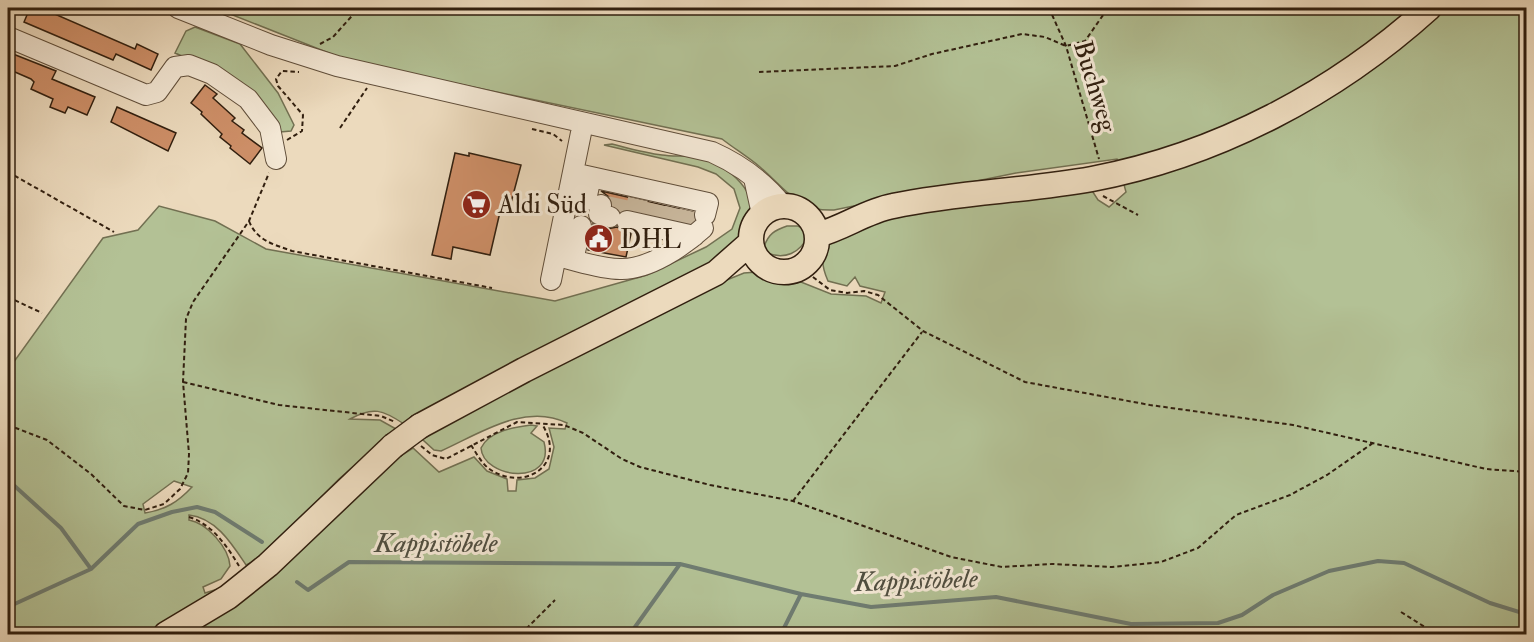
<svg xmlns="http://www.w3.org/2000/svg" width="1534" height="642" viewBox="0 0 1534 642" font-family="'IM FELL Double Pica',serif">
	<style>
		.green { fill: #b3c195; stroke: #727052; stroke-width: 1.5; fill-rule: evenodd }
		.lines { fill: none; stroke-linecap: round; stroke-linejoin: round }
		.stream { stroke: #6f7c71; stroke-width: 4 }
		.building { fill: #ce8f68; stroke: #311f0f; stroke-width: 1.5 }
		.minor-tunnel { stroke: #c7b59a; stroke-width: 20; stroke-dasharray: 20 10; stroke-linecap: butt }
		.minor-casing { stroke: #604e3a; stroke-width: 22 }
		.major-casing { stroke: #311f0f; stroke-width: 27 }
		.path { stroke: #311f0f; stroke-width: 2; stroke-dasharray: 4.5 3; stroke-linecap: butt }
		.minor { stroke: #f3e7d4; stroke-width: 20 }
		.major { stroke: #ecdabd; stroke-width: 24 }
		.major-bridge-casing { stroke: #311f0f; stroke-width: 27; stroke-linecap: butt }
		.major-bridge { stroke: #ecdabd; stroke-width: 24 }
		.labels { text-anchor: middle; stroke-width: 6; stroke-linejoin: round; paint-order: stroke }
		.street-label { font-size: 26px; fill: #311f0f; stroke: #f3e7d4 }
		.poi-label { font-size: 26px; fill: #311f0f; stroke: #f3e7d4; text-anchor: start }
		.water-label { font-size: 27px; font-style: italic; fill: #504e40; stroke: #f3e7d4 }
	</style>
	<rect width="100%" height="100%" fill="#ecdabd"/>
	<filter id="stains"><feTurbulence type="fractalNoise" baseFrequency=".00333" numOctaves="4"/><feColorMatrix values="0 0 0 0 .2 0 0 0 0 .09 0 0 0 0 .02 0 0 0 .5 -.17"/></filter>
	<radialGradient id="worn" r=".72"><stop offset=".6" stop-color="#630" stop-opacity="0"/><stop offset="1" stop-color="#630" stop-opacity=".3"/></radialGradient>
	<path class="green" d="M 215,8 L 1526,8 L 1526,634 L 188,634 L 257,589 L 388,464 L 413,448 L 439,472 L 474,457 L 487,471 L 507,479 L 508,491 L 516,491 L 517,480 L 535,478 L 549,469 L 554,447 L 549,428 L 565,429 L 567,423 C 525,402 479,434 441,451 L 434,450 L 422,439 L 465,412 L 697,292 L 744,273 L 757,272 L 781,281 L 796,280 L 831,294 L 866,296 L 881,303 L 885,292 L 860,286 L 855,277 L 847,286 L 828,281 C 822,267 819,254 831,243 C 865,210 1039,196 1091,189 L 1098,200 L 1109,207 L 1126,192 L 1117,159 L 1016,173 L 834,210 C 797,212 785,188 760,167 C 748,157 735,149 722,139 L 349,61 Z
		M 195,27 L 240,44 L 278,93 L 294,125 L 291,131 L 280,132 L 203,65 L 175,53 L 186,31 Z
		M 612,144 C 628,148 645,153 662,155 C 675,157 690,155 703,159 C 736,170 766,199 746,235 C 740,245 723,254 714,261 L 404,424 C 383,410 373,406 350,419 L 380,420 L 396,429 L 339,479 L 261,558 L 246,565 C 232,544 216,518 189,515 L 189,520 C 207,523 229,548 230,566 L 221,579 L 203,587 L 205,593 L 221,588 L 162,626 L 145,634 L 8,634 L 8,370 L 103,238 L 138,230 L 159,206 L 215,221 L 266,249 L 555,301 L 647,275 L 706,247 L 732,229 L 740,208 L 734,189 L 716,174 L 698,167 L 604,145 ZM 174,481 L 192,487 C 178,502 165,510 145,513 L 143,504 Z
		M 787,226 L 798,226 L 806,230 L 808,236 C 800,253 785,260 767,253 L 764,247 C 768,234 775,230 787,226 Z
		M 531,425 L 537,426 L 531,433 L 544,442 C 556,487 483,479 481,448 C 489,431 515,427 531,425 Z"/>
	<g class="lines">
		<path class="stream" d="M 8,480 L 61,528 L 91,569
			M 297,582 L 308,590 L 349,562 L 680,564 L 801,594 L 871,607 L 996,597 L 1131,624 L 1218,623 L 1242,615 L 1273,595 L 1329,571 L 1378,561 L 1404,563 L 1490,603 L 1526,614
			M 8,607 L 91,569 L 138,524 L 172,512 L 197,507 L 215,512 L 262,542
			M 630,634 L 680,564
			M 781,634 L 801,594"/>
	</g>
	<path class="building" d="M 30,8 L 41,8 L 135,49 L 137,44 L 158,54 L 151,70 L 116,54 L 113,60 L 24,22 Z
		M 8,52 L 56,71 L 52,79 L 95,97 L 87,115 L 68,107 L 65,113 L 50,107 L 53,99 L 31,89 L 34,82 L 31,79 L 8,69 Z
		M 205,85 L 217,94 L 213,98 L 235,118 L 232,121 L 244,130 L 242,133 L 262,148 L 250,164 L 230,148 L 231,146 L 220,137 L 222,134 L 201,114 L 202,112 L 191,103 Z
		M 117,107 L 176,133 L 168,151 L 111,122 Z
		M 455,153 L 469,156 L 469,153 L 521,165 L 508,214 L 500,212 L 490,255 L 453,247 L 451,259 L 432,255 Z
		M 601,191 L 693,212 L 694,220 L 690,223 L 630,209 L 620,211 L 613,205 L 609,197 Z
		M 593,224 L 607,229 L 617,227 L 631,234 L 626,257 L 588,250 Z"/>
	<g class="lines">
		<path class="minor-tunnel" d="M 635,212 L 638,199
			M 653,217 L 656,204
			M 614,218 L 619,195
			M 672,221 L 675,208
			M 687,224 L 690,211"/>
		<defs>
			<path id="minor" d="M 178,8 L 271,45 L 337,66 L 712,152 C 739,164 764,182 783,206
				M 8,37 L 146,95 L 157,92 L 175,67 L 189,65 L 212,74 L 248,99 L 270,128 L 276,159
				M 573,173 L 708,203 L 705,215
				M 754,178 L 762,214
				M 586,200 L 591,177
				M 601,205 L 599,214 L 610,217
				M 627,221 L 694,236
				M 556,256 C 576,260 599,269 620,269 C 649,270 683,246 703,228
				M 573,260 L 581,226
				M 551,280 L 583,123"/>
			<path id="major" d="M751 239a33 33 0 1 1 66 0a33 33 0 1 1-66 0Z
				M 817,235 C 844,228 866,211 893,206 C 959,192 1026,191 1092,179 C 1218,155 1335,93 1429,8
				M 420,426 L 524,370 L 716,273 L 750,243
				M 166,634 L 228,597 L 268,565 L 393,446"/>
		</defs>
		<use href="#minor" class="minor-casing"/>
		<use href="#major" class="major-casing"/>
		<path class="path" d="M 1049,8 L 1066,46 L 1099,159
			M 320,44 L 333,37 L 359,8
			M 759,72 L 895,66 L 932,54 L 1022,34 L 1045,37 L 1066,46 L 1085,41 L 1108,8
			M 340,128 L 367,88
			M 532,129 L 553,134 L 562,141
			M 287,140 L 302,131 L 303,115 L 278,86 L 276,79 L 282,71 L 299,72
			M 8,172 L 114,232
			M 1103,196 L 1138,215
			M 249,221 C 257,241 273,244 292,251 L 492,288
			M 801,268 L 830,290 L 847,293 L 864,291 L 878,295 L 923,331 L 1025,382 L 1150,405 L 1293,425 L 1486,469 L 1526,472
			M 8,297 L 42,313
			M 183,382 L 279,405 L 381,416 L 395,422
			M 8,425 L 47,440 L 91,474 L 124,506 L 145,510 L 164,504 L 180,489 L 188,473 L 189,454 L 183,382 L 186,319 L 193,302 L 249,221 L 269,173
			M 471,445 C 476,453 481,462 488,468 C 521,493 569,467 542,424
			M 421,446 L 432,455 L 446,459 L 517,422 L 564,425 L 583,433 L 622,459 L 640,467 L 710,485 L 793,501 L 951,557 L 1002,567 L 1052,564 L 1112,567 L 1161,562 L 1198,548 L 1236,515 L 1290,495 L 1327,475 L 1373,443
			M 793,501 L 922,332
			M 189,517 C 212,524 227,546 239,566
			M 1401,612 L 1436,634
			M 521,634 L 555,600"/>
		<use href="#minor" class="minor"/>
		<use href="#major" class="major"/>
		<defs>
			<path id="major-bridge" d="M 393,446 L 420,426"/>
		</defs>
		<use href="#major-bridge" class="major-bridge-casing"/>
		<use href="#major-bridge" class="major-bridge"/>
	</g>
	<defs>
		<symbol id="supermarket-disc" viewBox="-11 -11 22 22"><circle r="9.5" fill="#8f2418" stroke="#f3e7d4"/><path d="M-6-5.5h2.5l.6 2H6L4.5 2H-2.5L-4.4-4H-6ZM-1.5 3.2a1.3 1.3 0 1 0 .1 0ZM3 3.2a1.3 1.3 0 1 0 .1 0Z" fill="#fff"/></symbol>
		<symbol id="civic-disc" viewBox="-11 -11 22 22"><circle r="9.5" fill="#8f2418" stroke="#f3e7d4"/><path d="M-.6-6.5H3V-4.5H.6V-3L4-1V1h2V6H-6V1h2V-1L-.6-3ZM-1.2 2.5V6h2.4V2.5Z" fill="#fff"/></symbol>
	</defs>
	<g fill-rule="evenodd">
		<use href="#supermarket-disc" x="460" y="188" width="33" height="33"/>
		<use href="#civic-disc" x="582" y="222" width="33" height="33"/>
	</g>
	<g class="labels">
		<g class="street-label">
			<text transform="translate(1096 86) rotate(73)" y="9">Buchweg</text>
		</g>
		<g class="poi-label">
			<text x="498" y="213">Aldi Süd</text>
			<text x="620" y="248">DHL</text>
		</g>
		<g class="water-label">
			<text x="436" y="552">Kappistöbele</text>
			<text transform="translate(916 580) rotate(-2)" y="9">Kappistöbele</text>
		</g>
	</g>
	<rect width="1534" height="642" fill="none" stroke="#ecdabd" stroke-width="30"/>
	<rect x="9" y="9" width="1516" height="624" fill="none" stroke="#311f0f" stroke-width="3"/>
	<rect x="15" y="15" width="1504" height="612" fill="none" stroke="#311f0f" stroke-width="1.5"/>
	<rect width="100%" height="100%" filter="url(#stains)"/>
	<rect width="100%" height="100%" fill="url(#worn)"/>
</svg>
